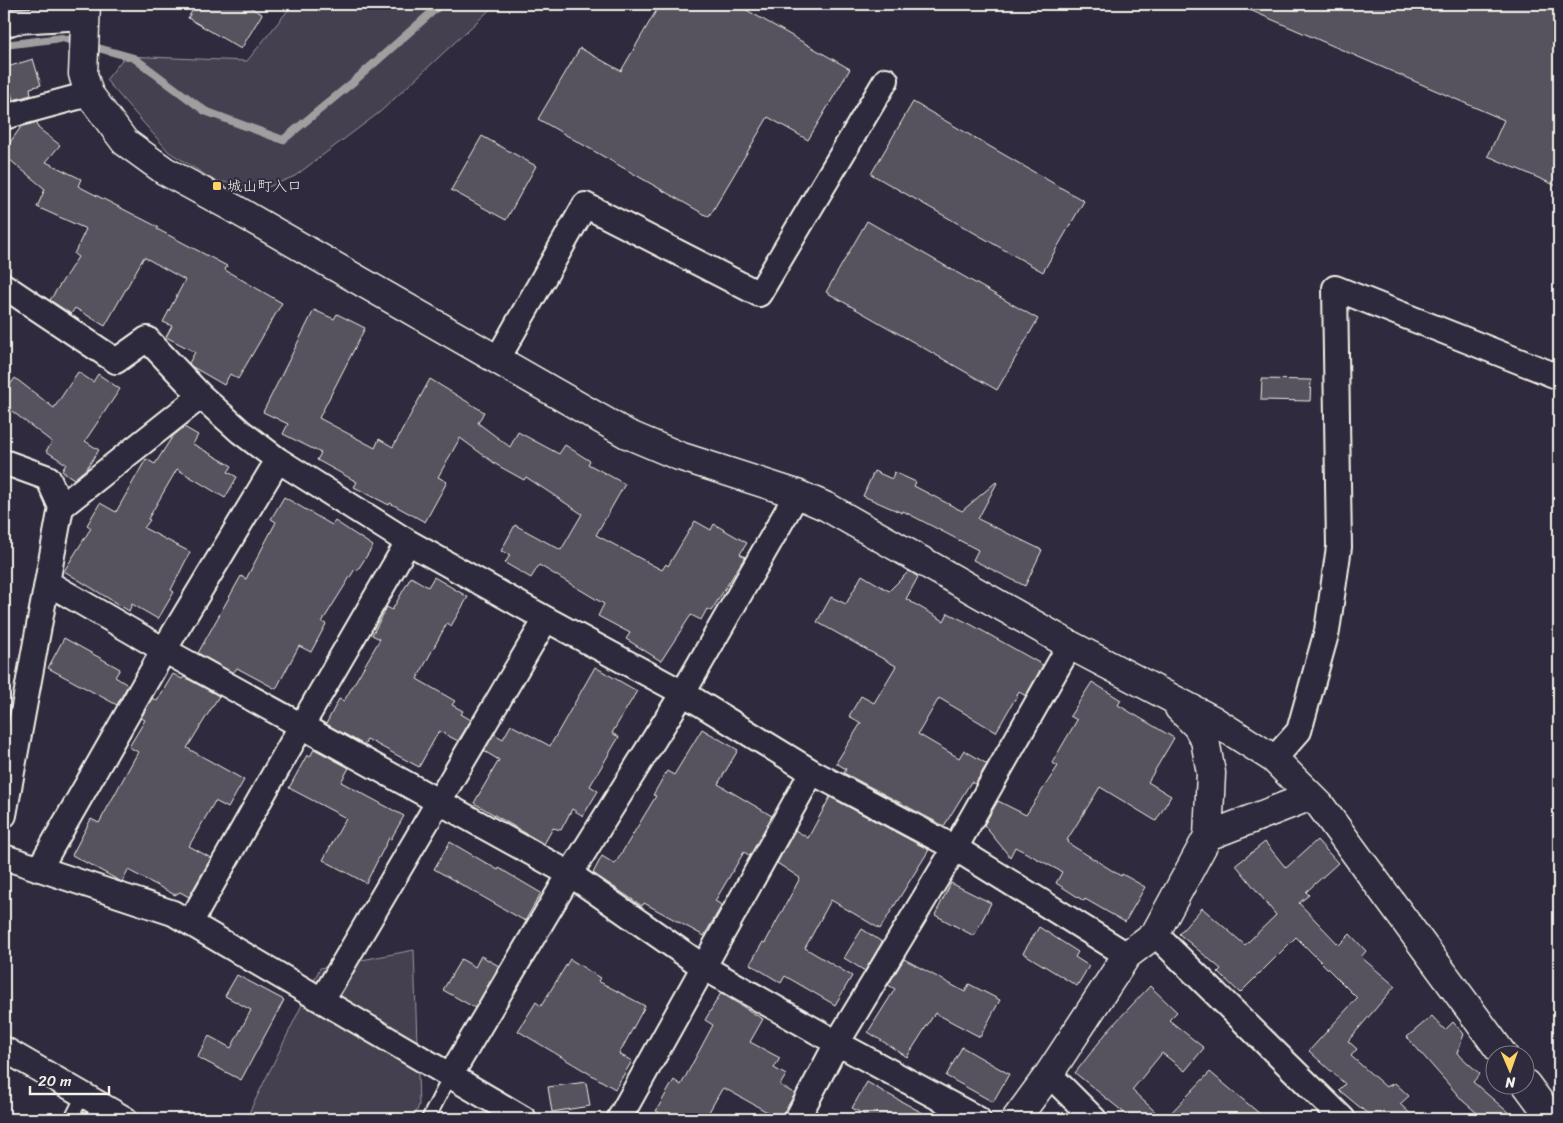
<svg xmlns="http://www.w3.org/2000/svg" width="1563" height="1123" viewBox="0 0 1563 1123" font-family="Sriracha,'Klee One',sans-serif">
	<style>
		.green { fill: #454050; stroke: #9c989c }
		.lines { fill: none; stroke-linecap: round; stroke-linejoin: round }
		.stream { stroke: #a19ea0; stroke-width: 8 }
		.building { fill: #56525f; stroke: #f4f1e8 }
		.service-casing { stroke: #f4f1e8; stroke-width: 16 }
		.minor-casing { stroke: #f4f1e8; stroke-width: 28 }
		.tertiary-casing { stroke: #f4f1e8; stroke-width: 31 }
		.service { stroke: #2f2a3d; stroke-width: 12 }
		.minor { stroke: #2f2a3d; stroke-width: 24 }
		.tertiary { stroke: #2f2a3d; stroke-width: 28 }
		.poi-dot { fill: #ffd166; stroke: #2f2a3d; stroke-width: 2 }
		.labels { text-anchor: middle; stroke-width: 4; stroke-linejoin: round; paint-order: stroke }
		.poi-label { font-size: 15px; fill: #f4f1e8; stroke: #2f2a3d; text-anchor: start }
	</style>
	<rect width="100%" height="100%" fill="#2f2a3d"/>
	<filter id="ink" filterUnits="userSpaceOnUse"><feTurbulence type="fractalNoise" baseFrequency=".02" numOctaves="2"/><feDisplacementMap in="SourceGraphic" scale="10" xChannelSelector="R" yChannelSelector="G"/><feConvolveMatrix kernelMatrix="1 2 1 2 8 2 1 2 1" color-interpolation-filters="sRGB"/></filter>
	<g filter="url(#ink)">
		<path class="green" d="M 293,4 L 496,4 L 380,112 L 295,176 L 266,188 L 215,181 L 169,152 L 106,80 L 125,56 L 247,61 Z
			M 414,950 L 419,1105 L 414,1119 L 246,1119 L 320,968 Z"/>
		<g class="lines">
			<path class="stream" d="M 4,45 L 62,38 L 134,58 L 205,111 L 283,140 L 352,83 L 441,4"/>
		</g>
		<path class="building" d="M 196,4 L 244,4 L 262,14 L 241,49 L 188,18 Z
			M 660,4 L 736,4 L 850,69 L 808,140 L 768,117 L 709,217 L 538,119 L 580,48 L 621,71 Z
			M 1236,4 L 1559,4 L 1559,187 L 1488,156 L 1504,120 Z
			M 33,59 L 41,85 L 30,88 L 31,95 L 13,100 L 4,68 Z
			M 913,102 L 1084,201 L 1043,272 L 871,174 Z
			M 37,122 L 38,128 L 60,145 L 46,162 L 81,179 L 78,186 L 158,227 L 157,229 L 227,266 L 225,270 L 282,303 L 238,379 L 230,374 L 224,385 L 191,366 L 189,363 L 195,352 L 166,337 L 172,326 L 163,322 L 185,280 L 144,257 L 105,326 L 75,308 L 71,314 L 50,300 L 78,257 L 74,254 L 86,229 L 37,207 L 45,189 L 4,155 L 4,143 L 8,145 L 21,127 Z
			M 482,136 L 536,166 L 506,220 L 451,190 Z
			M 867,221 L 1038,319 L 997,390 L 826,292 Z
			M 314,310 L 334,319 L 337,314 L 365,328 L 319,418 L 375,448 L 379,439 L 393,447 L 430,379 L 484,412 L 478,423 L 510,447 L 518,432 L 559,454 L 565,445 L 590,461 L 588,464 L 625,484 L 596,535 L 662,570 L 666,564 L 668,566 L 695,521 L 711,530 L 714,524 L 747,543 L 740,554 L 745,557 L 711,611 L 707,609 L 701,620 L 691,615 L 661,661 L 626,639 L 630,633 L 598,616 L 604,604 L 539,565 L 531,578 L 505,563 L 510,555 L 501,551 L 515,525 L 561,550 L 582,514 L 526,477 L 524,480 L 497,465 L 460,438 L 438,477 L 447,482 L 425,522 L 390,503 L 389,505 L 354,487 L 357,482 L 317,460 L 321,453 L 283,434 L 288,424 L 263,412 Z
			M 78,372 L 93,382 L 98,374 L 120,389 L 85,441 L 99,450 L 87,468 L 74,479 L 62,471 L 66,464 L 46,451 L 52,442 L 4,405 L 4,393 L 15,378 L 54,408 Z
			M 1262,379 L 1311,380 L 1310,401 L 1261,400 Z
			M 184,427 L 198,435 L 193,444 L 232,466 L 228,472 L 237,477 L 225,498 L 177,469 L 148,519 L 150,520 L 144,528 L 190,552 L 171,590 L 174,592 L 158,619 L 132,604 L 129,611 L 64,571 L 91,528 L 87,525 L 100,503 L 116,512 L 146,459 L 155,464 L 172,437 Z
			M 874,471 L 892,479 L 894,472 L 916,482 L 914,486 L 962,511 L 996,482 L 997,483 L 978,519 L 1042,550 L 1025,586 L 973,560 L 978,550 L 903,511 L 902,513 L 863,496 Z
			M 284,497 L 332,525 L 335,521 L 373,546 L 357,571 L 355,569 L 322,622 L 326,624 L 311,652 L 299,646 L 276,689 L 237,668 L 233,673 L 198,653 L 241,576 L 246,579 L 276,522 L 271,519 Z
			M 909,571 L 918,577 L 906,599 L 944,621 L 948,613 L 972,625 L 1043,665 L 1026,696 L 1019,692 L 996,732 L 939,698 L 918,734 L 959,758 L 964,750 L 987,764 L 975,784 L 971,782 L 944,826 L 844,773 L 846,769 L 836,763 L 861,723 L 849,716 L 861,696 L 874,703 L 896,666 L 817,622 L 831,597 L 846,604 L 862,575 L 889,591 Z
			M 411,577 L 428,587 L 434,577 L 468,597 L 451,626 L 447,623 L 417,679 L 455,701 L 452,705 L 463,711 L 461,714 L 471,720 L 458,741 L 439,731 L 419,767 L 367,739 L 365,744 L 362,744 L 326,724 L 339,699 L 344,701 L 380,639 L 372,635 L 387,607 L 392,610 Z
			M 64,638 L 120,669 L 115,677 L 128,685 L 117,705 L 48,668 Z
			M 595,667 L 637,691 L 612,733 L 619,737 L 590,786 L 598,791 L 583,816 L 572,809 L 561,830 L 553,828 L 544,844 L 474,803 L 499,760 L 484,751 L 494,734 L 503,739 L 511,725 L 550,746 Z
			M 173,674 L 182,679 L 184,677 L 219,696 L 187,748 L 244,780 L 228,808 L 215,801 L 189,846 L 211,858 L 189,897 L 180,892 L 175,895 L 128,870 L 122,882 L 120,881 L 72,855 L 91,819 L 99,823 L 138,752 L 129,747 L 145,720 L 141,718 L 152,698 L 157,701 Z
			M 1092,682 L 1121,700 L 1118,705 L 1174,738 L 1148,782 L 1171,796 L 1156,821 L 1100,787 L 1067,840 L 1069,841 L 1068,843 L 1121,876 L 1122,874 L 1145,887 L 1125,922 L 1085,899 L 1084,901 L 1056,883 L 1062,872 L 1015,847 L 1010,857 L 984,825 L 998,801 L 1026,815 L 1058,766 L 1052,763 L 1077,720 L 1070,716 Z
			M 702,729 L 738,750 L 718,784 L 772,816 L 750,856 L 744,852 L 715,901 L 722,905 L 704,936 L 644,903 L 642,906 L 593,873 L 602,856 L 615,864 L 656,796 L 653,795 L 667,771 L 674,775 Z
			M 314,749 L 349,768 L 341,782 L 404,816 L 391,839 L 389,838 L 366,883 L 323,860 L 346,818 L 289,788 L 307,755 L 310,757 Z
			M 830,797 L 929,850 L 880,929 L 831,900 L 805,948 L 852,976 L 835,1005 L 785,976 L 781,983 L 750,964 L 763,942 L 765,943 L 800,878 L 777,863 L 795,830 L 808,838 Z
			M 1317,840 L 1338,863 L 1306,892 L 1309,895 L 1299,903 L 1339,945 L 1350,934 L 1366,951 L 1361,957 L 1395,986 L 1348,1041 L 1357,1049 L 1351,1056 L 1386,1087 L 1395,1083 L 1409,1096 L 1400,1104 L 1416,1119 L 1374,1119 L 1339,1090 L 1345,1084 L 1309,1051 L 1357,998 L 1296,937 L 1240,993 L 1218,972 L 1221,969 L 1179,934 L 1202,908 L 1245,945 L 1276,915 L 1236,865 L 1265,842 L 1286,868 Z
			M 450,842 L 498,870 L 499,868 L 541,893 L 525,921 L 434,869 Z
			M 951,883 L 991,903 L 974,936 L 935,915 Z
			M 1039,927 L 1078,952 L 1075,957 L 1089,966 L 1077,986 L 1023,953 Z
			M 862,929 L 882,942 L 865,971 L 844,958 Z
			M 481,956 L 499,966 L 475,1008 L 443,990 L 461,959 L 475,967 Z
			M 570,959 L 600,978 L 598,981 L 645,1006 L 619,1054 L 632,1061 L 615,1089 L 518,1031 L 536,1002 L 541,1006 Z
			M 904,959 L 965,992 L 969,984 L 1000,1000 L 980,1037 L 935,1013 L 907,1057 L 868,1032 L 895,989 L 888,985 Z
			M 237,975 L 284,1000 L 241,1080 L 197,1057 L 209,1036 L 231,1048 L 251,1010 L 225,996 Z
			M 1150,986 L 1177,1012 L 1169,1020 L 1204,1048 L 1185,1071 L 1162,1053 L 1132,1090 L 1163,1119 L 1132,1119 L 1075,1073 L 1111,1027 Z
			M 721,993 L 763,1019 L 750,1042 L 780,1058 L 774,1068 L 786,1075 L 780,1085 L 795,1094 L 780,1119 L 724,1088 L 722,1089 L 705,1119 L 672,1119 L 656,1111 L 674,1080 L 681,1085 L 713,1025 L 705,1020 Z
			M 1432,1016 L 1445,1030 L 1453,1022 L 1464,1034 L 1457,1053 L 1480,1074 L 1473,1082 L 1516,1119 L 1484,1119 L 1463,1101 L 1407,1037 Z
			M 962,1047 L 1009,1074 L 993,1102 L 946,1076 Z
			M 1210,1072 L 1266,1119 L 1165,1119 Z
			M 586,1082 L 590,1106 L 552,1112 L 548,1087 Z
			M 867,1082 L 884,1092 L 934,1119 L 872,1119 L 852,1108 Z"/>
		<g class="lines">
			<defs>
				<path id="service" d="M 71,1119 L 83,1095
					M 428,1119 L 450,1076"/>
				<path id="minor" d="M 4,25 L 16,21 L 85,17
					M 4,117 L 89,94
					M 4,286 L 116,361 L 147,339 L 201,396 L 241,432 L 278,460 L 408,542 L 546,619 L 683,693 L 812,772 L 955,848 L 1127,955
					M 497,360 L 585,205 L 759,294 L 886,80
					M 4,462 L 48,478 L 61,507 L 4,815
					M 61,507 L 201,396
					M 48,583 L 164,650 L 570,874 L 705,968 L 837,1043 L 978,1119
					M 1274,759 L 1299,731 L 1327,631 L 1339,547 L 1335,288 L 1559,377
					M 4,857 L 173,913 L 524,1119
					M 39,869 L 164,650 L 278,460
					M 190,923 L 302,725 L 408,542
					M 1155,934 L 1343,1119
					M 322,1000 L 546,619
					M 4,1049 L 125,1119
					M 1049,1074 L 1094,1119
					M 450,1076 L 570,874 L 683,693 L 797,494
					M 619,1119 L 812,772
					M 797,1119 L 837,1043 L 955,848 L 1070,645"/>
				<path id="tertiary" d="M 86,4 L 83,74 L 89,94 L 125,142 L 165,171 L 233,208 L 627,434 L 679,456 L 797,494 L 827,507 L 1070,645 L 1213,720 L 1274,759 L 1320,805 L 1504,1056
					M 1208,836 L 1311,796
					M 1526,1084 L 1552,1119
					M 1016,1119 L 1049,1074 L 1127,955 L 1155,934 L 1208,836 L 1211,773 L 1205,740 L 1197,726 L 1179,708"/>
			</defs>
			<use href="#service" class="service-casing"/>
			<use href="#minor" class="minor-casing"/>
			<use href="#tertiary" class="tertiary-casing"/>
			<use href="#service" class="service"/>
			<use href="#minor" class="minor"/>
			<use href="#tertiary" class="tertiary"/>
		</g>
	</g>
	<rect class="poi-dot" x="212" y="181" width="10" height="10" rx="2.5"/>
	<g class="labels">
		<g class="poi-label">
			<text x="227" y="191">城山町入口</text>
		</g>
	</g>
	<rect width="1563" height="1123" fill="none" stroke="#2f2a3d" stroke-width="20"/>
	<rect x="10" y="10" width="1543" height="1103" fill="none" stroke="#f4f1e8" stroke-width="2" filter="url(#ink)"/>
	<g transform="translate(1510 1070) rotate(178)"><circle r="24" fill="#2f2a3d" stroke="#7e7a81"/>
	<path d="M0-4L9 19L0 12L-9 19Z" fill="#ffd166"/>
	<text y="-8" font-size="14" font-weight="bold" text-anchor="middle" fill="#f4f1e8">N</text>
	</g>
	<path d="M30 1086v8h79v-8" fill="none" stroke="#f4f1e8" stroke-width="2.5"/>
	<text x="38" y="1086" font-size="15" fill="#f4f1e8" stroke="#2f2a3d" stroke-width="4" paint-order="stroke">20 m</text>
</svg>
